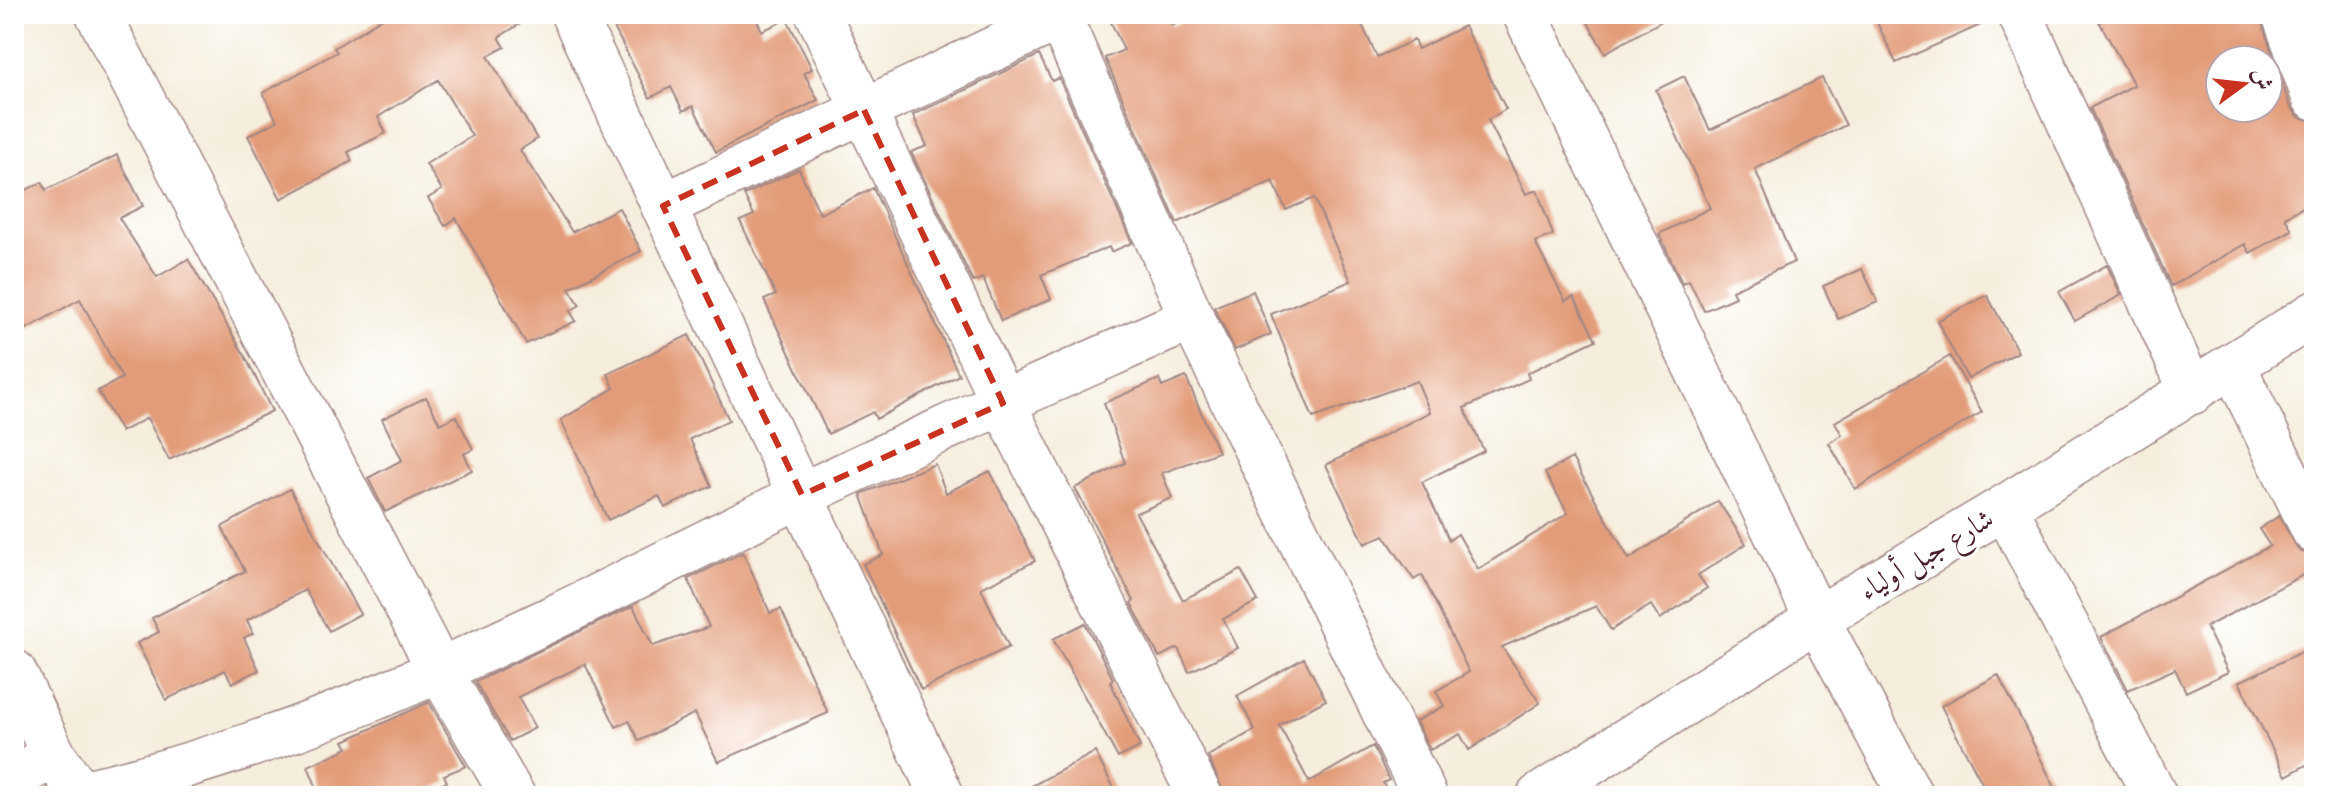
<svg xmlns="http://www.w3.org/2000/svg" width="2328" height="810" viewBox="0 0 2328 810" font-family="'Sorts Mill Goudy',Amiri,serif">
	<style>
		.building { fill: #e39c79; fill-rule: evenodd }
		.lines { fill: none; stroke-linecap: round; stroke-linejoin: round }
		.minor-casing { stroke: #a08684; stroke-width: 47 }
		.trunk-casing { stroke: #a08684; stroke-width: 47 }
		.minor { stroke: #fff; stroke-width: 44 }
		.trunk { stroke: #fff; stroke-width: 44 }
		.marked { fill: none; stroke: #c8321e; stroke-width: 6; stroke-dasharray: 16 10; stroke-linejoin: round }
		.labels { text-anchor: middle; stroke-width: 6; stroke-linejoin: round; paint-order: stroke }
		.street-label { font-size: 28px; fill: #4a1f2b; stroke: #fff }
	</style>
	<rect width="100%" height="100%" fill="#fff"/>
	<filter id="ink" filterUnits="userSpaceOnUse"><feTurbulence type="fractalNoise" baseFrequency=".0125" numOctaves="2"/><feDisplacementMap in="SourceGraphic" scale="16" xChannelSelector="R" yChannelSelector="G"/><feConvolveMatrix kernelMatrix="1 2 1 2 8 2 1 2 1" color-interpolation-filters="sRGB"/></filter>
	<filter id="wash" filterUnits="userSpaceOnUse"><feTurbulence type="fractalNoise" baseFrequency=".006" numOctaves="4" result="noise"/><feDisplacementMap in="SourceGraphic" scale="32" xChannelSelector="R" yChannelSelector="G"/><feGaussianBlur stdDeviation="1.8" result="paint"/><feColorMatrix in="noise" values="0 0 0 0 0 0 0 0 0 0 0 0 0 0 0 0 0 1.4 0 .05"/><feComposite in="paint" operator="in"/></filter>
	<g filter="url(#wash)">
		<rect width="100%" height="100%" fill="#f6eedd"/>
		<g id="blocks">
			<path class="building" d="M 389,14 L 536,14 L 499,37 L 505,47 L 488,56 L 537,139 L 520,150 L 572,232 L 619,208 L 641,251 L 569,288 L 580,305 L 570,311 L 576,321 L 526,344 L 456,218 L 445,226 L 428,198 L 442,190 L 426,164 L 472,136 L 438,80 L 378,117 L 386,133 L 348,152 L 352,161 L 281,199 L 248,136 L 277,121 L 263,93 L 337,52 L 334,48 Z
				M 607,14 L 754,14 L 762,31 L 787,19 L 812,69 L 804,73 L 818,100 L 716,152 L 693,106 L 683,111 L 671,87 L 650,98 Z
				M 1107,14 L 1166,14 L 1172,26 L 1196,14 L 1357,14 L 1377,57 L 1414,40 L 1418,49 L 1464,26 L 1506,109 L 1488,120 L 1526,194 L 1537,190 L 1553,235 L 1535,242 L 1565,301 L 1574,297 L 1596,340 L 1527,373 L 1529,379 L 1464,408 L 1484,451 L 1422,482 L 1449,540 L 1458,534 L 1478,569 L 1568,513 L 1545,473 L 1572,458 L 1629,559 L 1718,501 L 1746,544 L 1698,575 L 1707,588 L 1660,619 L 1651,605 L 1611,630 L 1596,606 L 1502,647 L 1540,703 L 1469,750 L 1460,734 L 1430,750 L 1416,721 L 1444,706 L 1436,691 L 1469,672 L 1422,575 L 1414,580 L 1384,535 L 1365,544 L 1326,465 L 1430,412 L 1417,381 L 1313,418 L 1271,314 L 1351,281 L 1314,198 L 1286,210 L 1273,181 L 1177,223 L 1105,58 L 1124,50 Z
				M 1583,14 L 1674,14 L 1605,53 Z
				M 1873,14 L 1995,14 L 1996,18 L 1896,63 Z
				M 2095,14 L 2259,14 L 2290,106 L 2299,117 L 2314,121 L 2314,201 L 2285,217 L 2292,230 L 2250,253 L 2245,244 L 2171,286 L 2090,108 L 2134,85 ZM 2220,60 L 2268,60 L 2268,108 L 2220,108 Z
				M 1039,55 L 1052,81 L 1059,78 L 1132,243 L 1111,252 L 1109,247 L 1041,275 L 1051,299 L 1001,321 L 983,278 L 973,282 L 911,152 L 927,146 L 913,115 Z
				M 1684,76 L 1710,130 L 1822,78 L 1846,125 L 1755,169 L 1794,262 L 1732,290 L 1735,297 L 1704,311 L 1689,280 L 1682,283 L 1659,234 L 1710,208 L 1656,90 Z
				M 117,155 L 143,206 L 119,218 L 157,277 L 188,259 L 245,356 L 272,411 L 169,460 L 147,418 L 121,432 L 98,391 L 122,378 L 80,299 L 14,336 L 14,196 L 42,182 L 46,190 Z
				M 799,169 L 820,214 L 873,188 L 959,375 L 876,419 L 873,412 L 828,434 L 764,300 L 776,295 L 740,221 L 754,215 L 744,195 Z
				M 2107,265 L 2121,295 L 2075,321 L 2059,292 Z
				M 1862,269 L 1878,302 L 1838,319 L 1823,286 Z
				M 1253,291 L 1271,334 L 1235,350 L 1214,307 Z
				M 1987,295 L 2018,352 L 1968,379 L 1937,321 Z
				M 689,335 L 729,420 L 690,439 L 712,486 L 665,508 L 659,496 L 608,520 L 561,420 L 614,388 L 608,374 Z
				M 1950,356 L 1982,412 L 1855,489 L 1829,443 L 1842,435 L 1835,422 Z
				M 1186,377 L 1218,452 L 1162,473 L 1172,498 L 1136,513 L 1183,600 L 1241,570 L 1258,601 L 1223,619 L 1238,648 L 1189,672 L 1178,648 L 1159,657 L 1131,603 L 1134,601 L 1075,488 L 1125,463 L 1104,403 L 1159,379 L 1162,387 Z
				M 426,397 L 440,424 L 456,416 L 473,449 L 464,454 L 472,470 L 385,512 L 368,478 L 402,460 L 382,419 Z
				M 935,464 L 946,493 L 990,471 L 1035,561 L 981,588 L 1009,647 L 921,690 L 863,564 L 883,555 L 861,494 Z
				M 290,489 L 360,614 L 329,631 L 305,590 L 247,620 L 253,633 L 244,638 L 259,670 L 232,683 L 225,670 L 166,700 L 137,643 L 159,632 L 152,618 L 245,571 L 222,527 Z
				M 2279,516 L 2299,551 L 2314,556 L 2314,569 L 2206,627 L 2228,672 L 2186,692 L 2175,669 L 2128,690 L 2101,637 L 2270,546 L 2259,529 Z
				M 743,552 L 770,613 L 781,609 L 828,713 L 718,762 L 695,713 L 639,741 L 629,721 L 616,727 L 585,664 L 518,697 L 535,728 L 510,741 L 475,682 L 633,606 L 653,646 L 709,627 L 688,579 Z
				M 1085,623 L 1113,679 L 1110,681 L 1140,747 L 1118,758 L 1053,639 Z
				M 2314,646 L 2314,761 L 2286,776 L 2239,682 Z
				M 1304,658 L 1326,700 L 1279,725 L 1309,782 L 1373,746 L 1389,780 L 1383,783 L 1390,796 L 1225,796 L 1208,756 L 1255,730 L 1237,696 Z
				M 1998,675 L 2020,717 L 2059,796 L 1989,796 L 1941,706 Z
				M 429,702 L 466,766 L 444,775 L 447,782 L 417,796 L 320,796 L 308,766 L 348,748 L 344,741 Z
				M 1095,752 L 1118,796 L 1013,796 Z"/>
		</g>
	</g>
	<g filter="url(#ink)">
		<use href="#blocks" fill-opacity="0" stroke="#a08684" stroke-width="2"/>
		<g class="lines">
			<defs>
				<path id="minor" d="M 98,14 L 441,673 L 513,796
					M 573,14 L 942,796
					M 818,14 L 1003,403 L 1200,796
					M 1058,14 L 1192,318 L 1425,796
					M 1525,14 L 1817,619 L 1911,796
					M 2020,14 L 2192,392
					M 2284,14 L 2314,97
					M 663,206 L 1067,14
					M 2233,365 L 2314,531
					M 2005,507 L 2155,796
					M 14,672 L 54,756 L 82,796
					M 14,777 L 54,756
					M 80,793 C 326,739 547,621 771,510 C 910,442 1051,381 1192,318"/>
				<path id="trunk" d="M 1539,796 L 1817,619 L 2005,507 L 2314,314"/>
			</defs>
			<use href="#minor" class="minor-casing"/>
			<use href="#trunk" class="trunk-casing"/>
			<use href="#minor" class="minor"/>
			<use href="#trunk" class="trunk"/>
		</g>
	</g>
	<path class="marked" d="M 864,110 L 1003,403 L 802,495 L 663,206 Z"/>
	<g class="labels">
		<g class="street-label">
			<text transform="translate(1926 554) rotate(-31)" y="10">شارع جبل أولياء</text>
		</g>
	</g>
	<rect width="2328" height="810" fill="none" stroke="#fff" stroke-width="48"/>
	<g transform="translate(2244 84) rotate(75)"><circle r="38" fill="#ffffff" stroke="#b7a5aa" stroke-width="2"/>
	<path d="M0-6L14 30L0 20L-14 30Z" fill="#c8321e"/>
	<text y="-12" font-size="22" font-weight="bold" text-anchor="middle" fill="#4a1f2b">ش</text>
	</g>
</svg>
